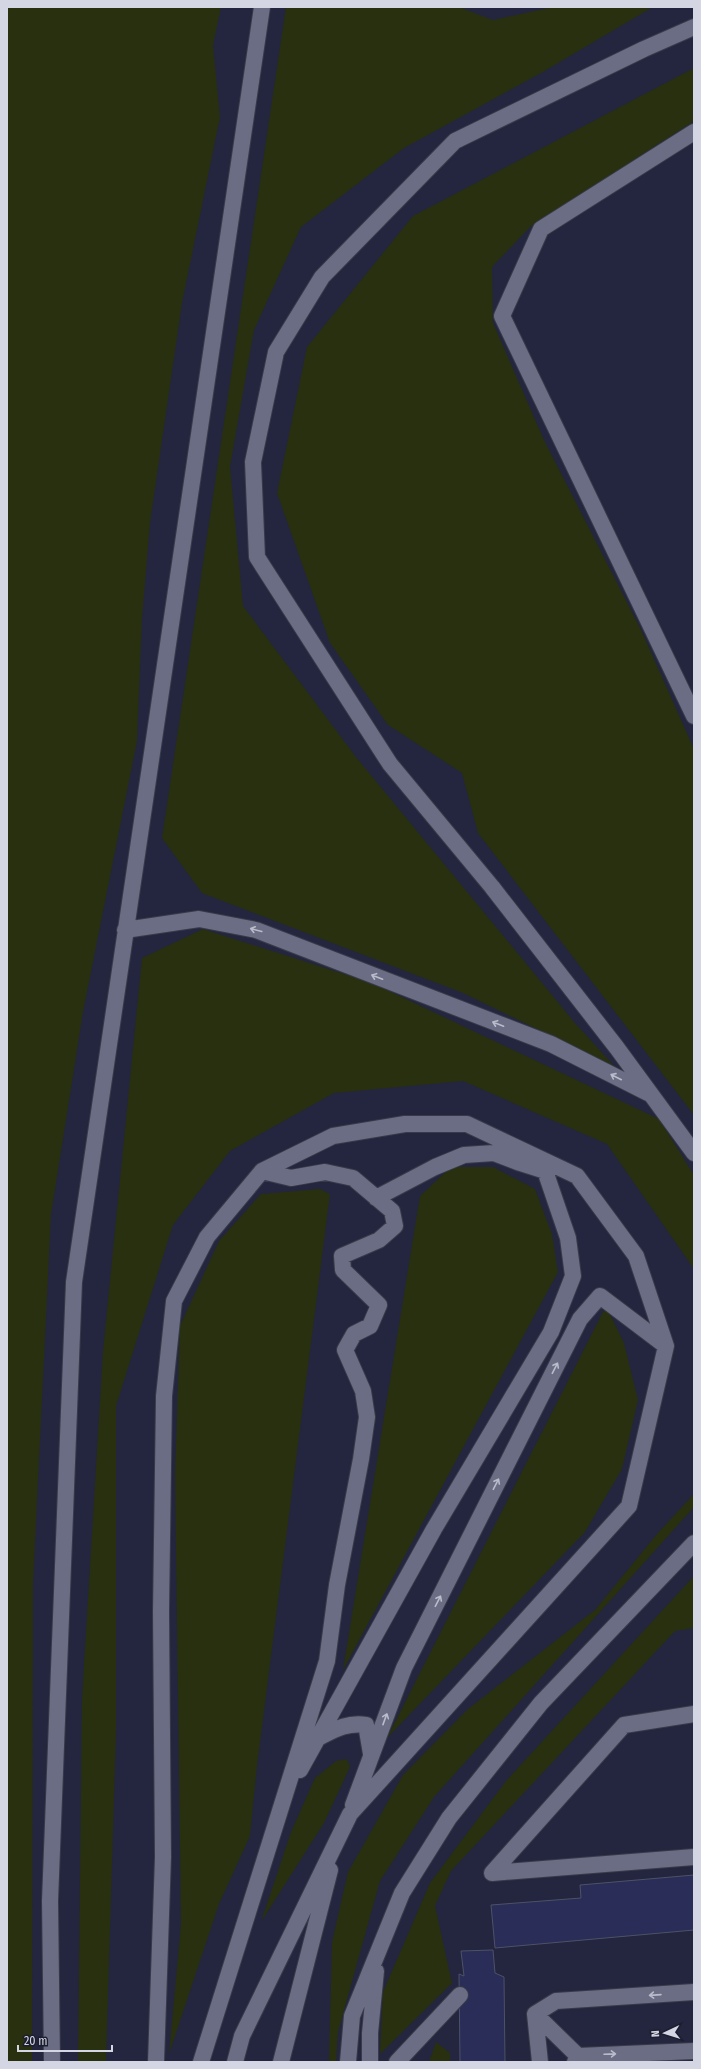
<svg xmlns="http://www.w3.org/2000/svg" width="701" height="2069" viewBox="0 0 701 2069" font-family="'Fira Sans Condensed',sans-serif">
	<style>
		.built { fill: #23263e }
		.green { fill: #283010 }
		.building { fill: #2a2d57; stroke: #4e5267 }
		.lines { fill: none; stroke-linecap: round; stroke-linejoin: round }
		.service-casing { stroke: #383a49; stroke-width: 18 }
		.service { stroke: #6a6d84; stroke-width: 16 }
		.oneway { stroke: #babccb }
	</style>
	<rect width="100%" height="100%" fill="#1c1e30"/>
	<path class="built" d="M 8,7 L 694,7 L 694,2062 L 8,2062 Z"/>
	<path class="green" d="M 7,7 L 221,7 L 213,45 L 220,117 L 182,303 L 150,523 L 142,619 L 137,741 L 83,1012 L 51,1215 L 33,1584 L 32,2062 L 7,2062 Z
		M 286,7 L 459,7 L 493,20 L 553,7 L 653,7 L 541,73 L 404,148 L 301,227 L 254,330 L 230,467 L 243,606 L 356,757 L 575,1023 L 615,1067 L 463,993 L 202,893 L 162,838 Z
		M 694,68 L 694,121 L 530,227 L 492,267 L 493,323 L 544,440 L 641,630 L 694,749 L 694,1115 L 478,833 L 462,773 L 388,725 L 330,643 L 277,493 L 307,347 L 413,216 Z
		M 203,929 L 372,983 L 659,1119 L 694,1175 L 694,1269 L 607,1144 L 463,1081 L 334,1093 L 230,1151 L 173,1225 L 116,1406 L 116,1732 L 106,2062 L 78,2062 L 82,1698 L 103,1351 L 142,958 Z
		M 451,1167 L 493,1167 L 535,1189 L 552,1234 L 558,1272 L 343,1670 L 420,1196 Z
		M 320,1189 L 330,1194 L 257,1766 L 250,1836 L 219,1904 L 169,2054 L 181,1924 L 175,1474 L 180,1326 L 219,1241 L 261,1194 Z
		M 606,1306 L 624,1343 L 638,1400 L 622,1469 L 585,1532 L 387,1738 Z
		M 694,1494 L 694,1507 L 434,1797 L 380,1881 L 338,2032 L 336,2062 L 329,2062 L 332,1942 L 348,1872 L 403,1775 L 468,1709 L 595,1610 L 657,1534 Z
		M 694,1576 L 694,1628 L 675,1631 L 451,1871 L 435,1906 L 452,1983 L 380,2054 L 383,1992 L 430,1883 L 506,1781 Z
		M 347,1759 L 350,1767 L 324,1823 L 261,1922 L 291,1832 L 315,1778 L 336,1761 Z
		M 436,2042 L 450,2053 L 450,2062 L 429,2062 Z"/>
	<path class="building" d="M 694,1875 L 694,1930 L 495,1948 L 491,1905 L 581,1898 L 580,1885 Z
		M 493,1950 L 495,1973 L 504,1977 L 505,2062 L 460,2062 L 459,1974 L 464,1976 L 461,1951 Z"/>
	<g class="lines">
		<defs>
			<path id="service" d="M 694,27 L 644,49 L 455,141 L 322,277 L 276,352 L 253,462 L 257,557 L 390,764 L 492,887 L 617,1048 L 694,1153
				M 694,132 L 541,229 L 502,316 L 694,716
				M 125,930 L 199,919 L 256,930 L 551,1044 L 648,1093
				M 376,1198 L 435,1167 L 464,1155 L 494,1153 L 520,1163 L 545,1171
				M 694,1714 L 624,1725 L 492,1873 L 694,1857
				M 318,1738 C 334,1730 347,1722 366,1725 L 371,1754
				M 300,1770 L 434,1529 L 551,1332 L 573,1276 L 568,1238 L 541,1159
				M 353,1805 L 404,1668 L 580,1319 L 600,1296 L 666,1346
				M 535,2014 L 556,2001 L 694,1992
				M 535,2014 L 578,2056
				M 535,2014 L 540,2062
				M 52,2062 L 50,1901 L 74,1282 L 262,7
				M 156,2062 L 163,1857 L 161,1612 L 164,1396 L 174,1301 L 207,1237 L 262,1171 L 333,1136 L 405,1124 L 467,1124 L 577,1176 L 636,1256 L 666,1346 L 629,1506 L 350,1814 L 242,2036 L 235,2062
				M 201,2062 L 327,1661 L 337,1585 L 361,1459 L 367,1417 L 363,1391 L 345,1350 L 354,1334 L 370,1326 L 379,1305 L 343,1270 L 342,1256 L 379,1240 L 395,1226 L 392,1211 L 353,1178 L 325,1172 L 291,1178 L 262,1171
				M 281,2062 L 330,1870
				M 348,2062 L 352,2016 L 402,1893 L 449,1818 L 541,1703 L 694,1543
				M 370,2062 L 370,2033 L 376,1971
				M 397,2062 L 460,1995
				M 575,2062 L 578,2056 L 694,2051"/>
		</defs>
		<use href="#service" class="service-casing"/>
		<use href="#service" class="service"/>
	</g>
	<defs><path id="oneway-shaft" d="M-6 0H5M1.5-3L5.5 0L1.5 3" fill="none" stroke-width="1.6" stroke-linecap="round" stroke-linejoin="round"/></defs>
	<g class="oneway">
		<use href="#oneway-shaft" transform="translate(256 930) rotate(-165)"/>
		<use href="#oneway-shaft" transform="translate(377 977) rotate(-159)"/>
		<use href="#oneway-shaft" transform="translate(498 1024) rotate(-159)"/>
		<use href="#oneway-shaft" transform="translate(616 1077) rotate(-153)"/>
		<use href="#oneway-shaft" transform="translate(555 1368) rotate(-63)"/>
		<use href="#oneway-shaft" transform="translate(496 1484) rotate(-63)"/>
		<use href="#oneway-shaft" transform="translate(438 1601) rotate(-63)"/>
		<use href="#oneway-shaft" transform="translate(385 1719) rotate(-70)"/>
		<use href="#oneway-shaft" transform="translate(655 1995) rotate(176)"/>
		<use href="#oneway-shaft" transform="translate(610 2054) rotate(-2)"/>
	</g>
	<rect width="701" height="2069" fill="none" stroke="#d4d7e3" stroke-width="16"/>
	<g transform="translate(665 2033) rotate(266)" stroke="#1c1e30" stroke-width="3" paint-order="stroke">
	<path d="M0-3L7 15L0 10L-7 15Z" fill="#d4d7e3"/>
	<text y="-6" font-size="11" font-weight="bold" text-anchor="middle" fill="#d4d7e3">N</text>
	</g>
	<path d="M18 2045v6h94v-6" fill="none" stroke="#d4d7e3" stroke-width="2"/>
	<text x="24" y="2045" font-size="12" fill="#d4d7e3" stroke="#1c1e30" stroke-width="3" paint-order="stroke">20 m</text>
</svg>
